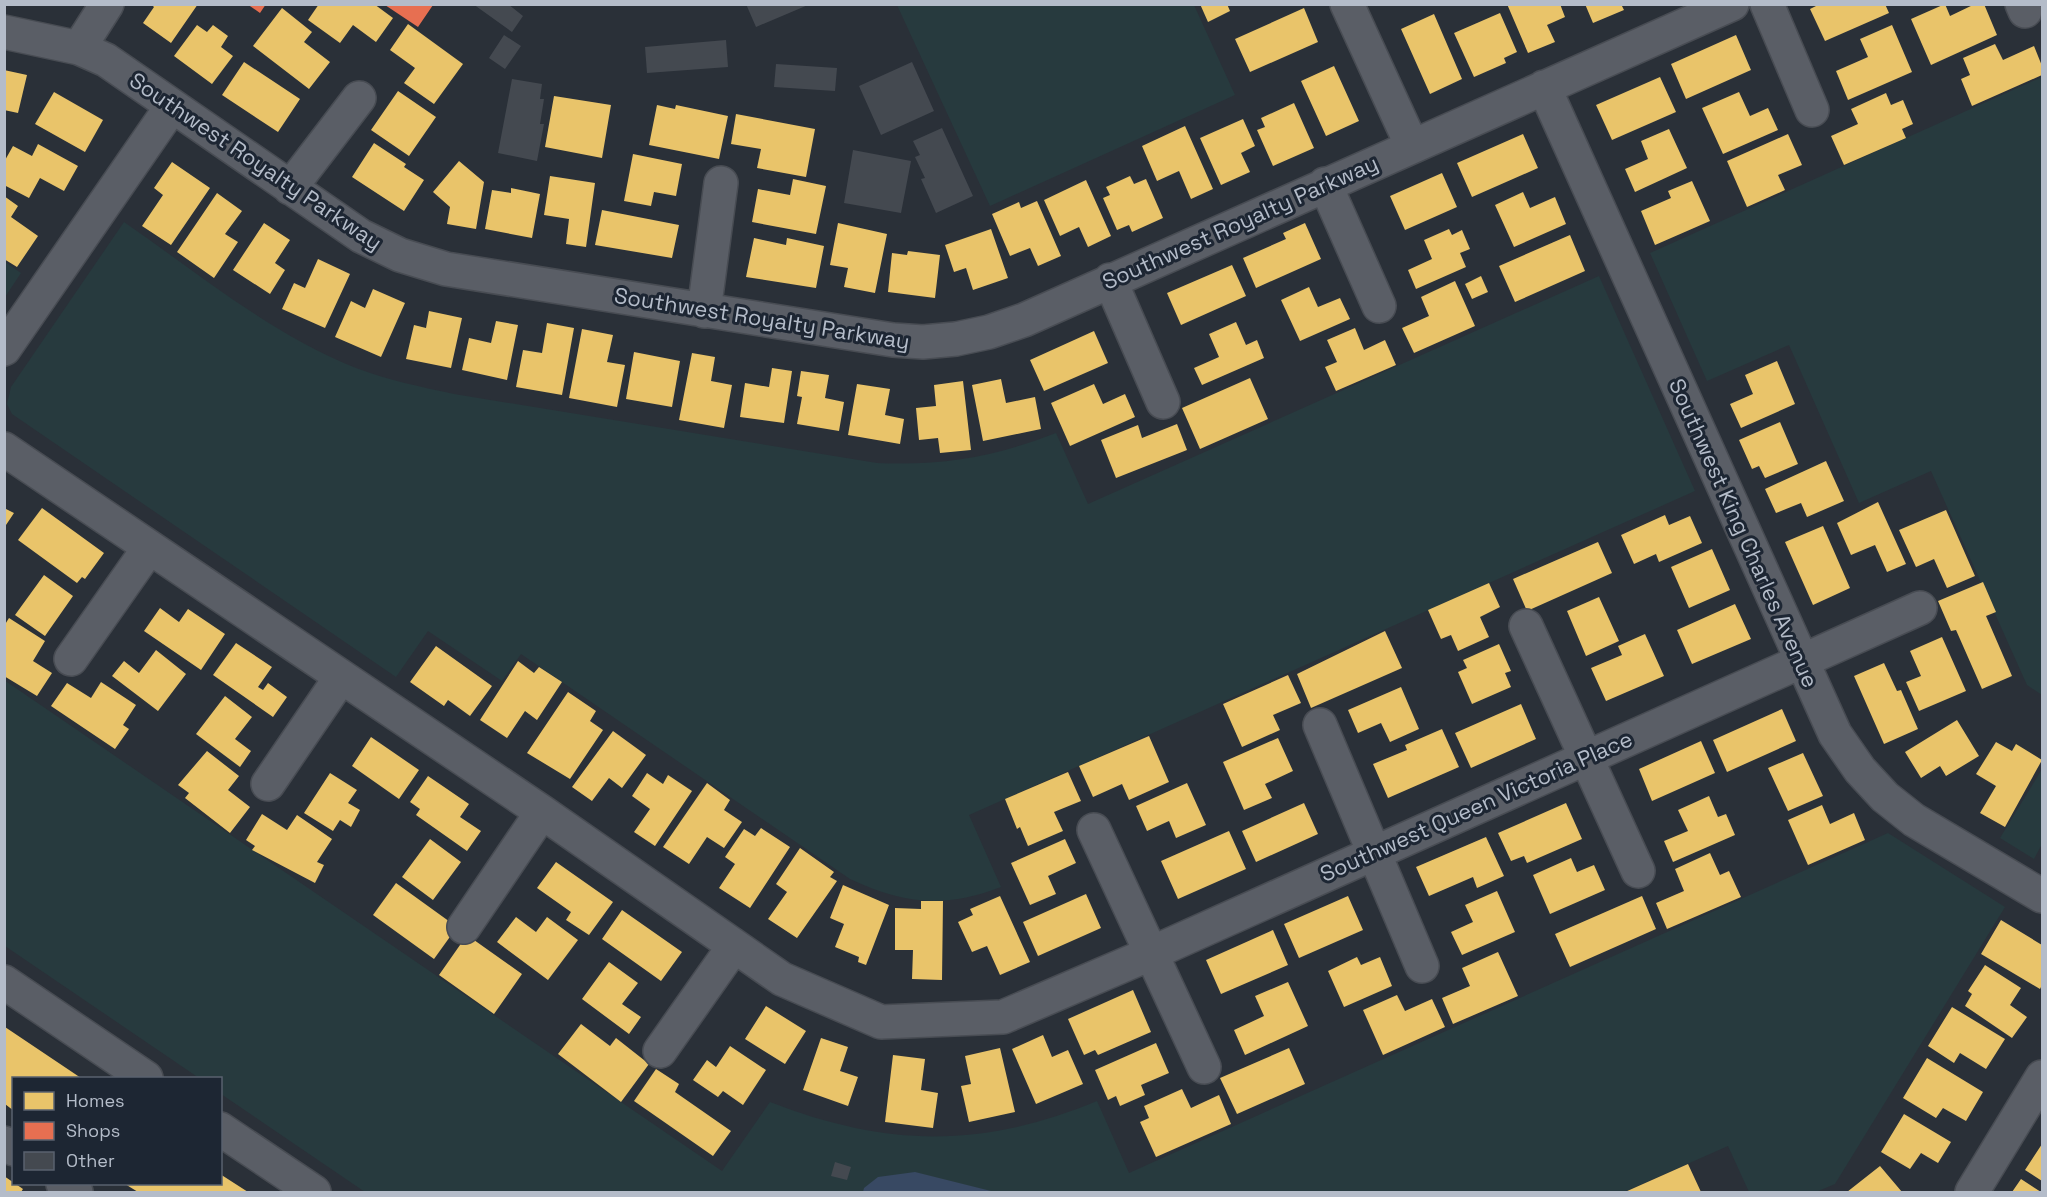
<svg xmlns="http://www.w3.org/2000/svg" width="2047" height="1197" viewBox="0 0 2047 1197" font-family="'Space Grotesk',sans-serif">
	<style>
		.green { fill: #273a3e }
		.water { fill: #384963 }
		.homes { fill: #e9c46a }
		.shops { fill: #e76f51 }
		.building { fill: #444950 }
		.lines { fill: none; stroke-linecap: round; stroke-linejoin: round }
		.minor-casing { stroke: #484c53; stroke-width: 36 }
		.minor { stroke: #5a5e66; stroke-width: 33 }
		.labels { text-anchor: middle; stroke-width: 6; stroke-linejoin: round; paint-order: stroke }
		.street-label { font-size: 22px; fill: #b4bcc9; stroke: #1d2633 }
	</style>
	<rect width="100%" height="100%" fill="#2a3038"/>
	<path class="green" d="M 897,5 L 1194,5 L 1235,95 L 990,206 Z
		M 2042,77 L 2042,695 L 2027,685 L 1931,471 L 1859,503 L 1789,345 L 1707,381 L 1650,253 Z
		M 124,222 C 198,273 272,335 356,368 C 388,380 421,387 454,394 L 877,463 C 943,466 994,457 1056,433 L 1088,504 L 1599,276 L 1695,491 L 969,815 L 1001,887 C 944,909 904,904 850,879 L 521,654 L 502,681 L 428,631 L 396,677 L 12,414 L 7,404 L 11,387 Z
		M 5,262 L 21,273 L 5,297 Z
		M 4,680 L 722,1171 L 770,1102 C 886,1147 981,1149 1097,1101 L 1129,1173 L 1888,833 L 2005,907 L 1835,1184 L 1816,1192 L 1749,1192 L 1728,1146 L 1624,1192 L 365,1192 L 221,1094 L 220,1078 L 199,1078 L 5,946 Z
		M 2042,769 L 2042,844 L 2034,859 L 2000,838 Z"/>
	<path class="water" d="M 915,1172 L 995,1192 L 863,1192 L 864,1188 L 878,1177 Z"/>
	<path class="homes" d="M 151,4 L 198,4 L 171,43 L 143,23 L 154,7 Z
		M 319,4 L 374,4 L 393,18 L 376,42 L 353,25 L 340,43 L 308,20 Z
		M 1200,4 L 1227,4 L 1230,11 L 1208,22 Z
		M 1507,4 L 1560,4 L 1565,17 L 1547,25 L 1555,42 L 1528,53 Z
		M 1585,4 L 1621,4 L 1624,10 L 1593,23 Z
		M 1820,4 L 1885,4 L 1889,13 L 1825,41 L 1810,9 Z
		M 1945,4 L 1950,16 L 1975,4 L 1984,4 L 1997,35 L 1931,65 L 1911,19 Z
		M 282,8 L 312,32 L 304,42 L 330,62 L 309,89 L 253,46 Z
		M 1304,8 L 1318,42 L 1250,72 L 1235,39 Z
		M 1500,13 L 1517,52 L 1504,58 L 1506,63 L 1474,77 L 1454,33 Z
		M 1434,14 L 1462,79 L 1430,94 L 1401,29 Z
		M 408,24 L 463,64 L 434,104 L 404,83 L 415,68 L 390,50 Z
		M 197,25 L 207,32 L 213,25 L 228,36 L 221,47 L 233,56 L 212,84 L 174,56 Z
		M 1892,25 L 1912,72 L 1848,100 L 1836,71 L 1868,57 L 1860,39 Z
		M 1736,35 L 1751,70 L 1686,99 L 1671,64 Z
		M 1995,44 L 2003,60 L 2034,46 L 2042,66 L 2042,75 L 1972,106 L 1961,79 L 1970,75 L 1963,58 Z
		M 244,62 L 300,99 L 278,132 L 222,95 Z
		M 1334,66 L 1359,121 L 1326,136 L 1301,81 Z
		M 4,70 L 27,75 L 18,113 L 4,110 Z
		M 1660,77 L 1676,112 L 1612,140 L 1596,105 Z
		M 398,91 L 436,117 L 409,156 L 371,130 Z
		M 54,92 L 103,120 L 85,152 L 35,124 Z
		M 1739,92 L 1750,116 L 1768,108 L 1778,130 L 1723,154 L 1702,108 Z
		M 1886,93 L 1891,105 L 1903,100 L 1913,124 L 1902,129 L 1906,138 L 1844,165 L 1831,136 L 1858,124 L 1851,109 Z
		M 554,96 L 611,105 L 602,158 L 545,147 Z
		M 1294,103 L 1314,148 L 1273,166 L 1257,130 L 1265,127 L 1261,118 Z
		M 657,105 L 675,109 L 676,105 L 728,116 L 719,159 L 649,145 Z
		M 736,114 L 815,129 L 806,177 L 757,168 L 761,149 L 731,144 Z
		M 1243,119 L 1255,146 L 1241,153 L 1250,172 L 1221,185 L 1200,138 Z
		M 1185,126 L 1213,189 L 1191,199 L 1179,171 L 1157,181 L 1142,146 Z
		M 1669,129 L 1687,168 L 1635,192 L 1625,169 L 1648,159 L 1641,141 Z
		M 1523,134 L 1538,168 L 1472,197 L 1457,163 Z
		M 1788,134 L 1802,165 L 1778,175 L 1785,190 L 1747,207 L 1727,161 Z
		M 374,143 L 406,164 L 404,167 L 424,180 L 404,211 L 352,177 Z
		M 38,144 L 78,166 L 64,191 L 40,178 L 29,198 L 4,185 L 4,162 L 13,146 L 32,156 Z
		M 633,154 L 682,164 L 676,196 L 654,192 L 651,206 L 624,201 Z
		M 459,161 L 484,182 L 476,229 L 447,224 L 450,207 L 433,192 Z
		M 172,162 L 210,188 L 171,245 L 142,226 L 163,195 L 154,188 Z
		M 1442,173 L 1457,207 L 1405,230 L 1390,196 Z
		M 550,176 L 595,183 L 586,247 L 566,244 L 569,219 L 544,215 Z
		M 1130,176 L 1134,184 L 1146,179 L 1163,218 L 1132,232 L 1129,225 L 1117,230 L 1103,198 L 1110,195 L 1106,187 Z
		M 793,179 L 826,186 L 816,234 L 752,222 L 758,189 L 790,195 Z
		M 1086,180 L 1111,236 L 1088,247 L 1079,227 L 1060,236 L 1044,200 Z
		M 1692,181 L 1710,221 L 1655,245 L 1641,211 L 1671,198 L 1668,191 Z
		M 511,188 L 540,194 L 532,238 L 485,229 L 492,190 L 511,193 Z
		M 1523,192 L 1530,208 L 1555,197 L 1566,224 L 1514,247 L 1495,205 Z
		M 217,193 L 242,211 L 225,234 L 238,242 L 214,278 L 177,252 Z
		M 4,196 L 18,206 L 11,217 L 38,236 L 17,267 L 4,259 Z
		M 1037,201 L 1061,256 L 1038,266 L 1030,248 L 1010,256 L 992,214 L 1019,202 L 1021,208 Z
		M 602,210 L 679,225 L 672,258 L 595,245 Z
		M 264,223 L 290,240 L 275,263 L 285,270 L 270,294 L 233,270 Z
		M 838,223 L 887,234 L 875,293 L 844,287 L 848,268 L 830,265 Z
		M 1305,223 L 1321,259 L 1256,288 L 1243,258 L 1286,239 L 1283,233 Z
		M 991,229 L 1008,278 L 973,290 L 966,268 L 954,272 L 945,245 Z
		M 1449,229 L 1452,235 L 1462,230 L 1470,249 L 1460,253 L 1466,267 L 1416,289 L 1408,270 L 1432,259 L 1424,240 Z
		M 1570,235 L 1585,271 L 1515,302 L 1499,266 Z
		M 754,238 L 786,245 L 787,238 L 824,246 L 816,288 L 746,277 Z
		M 908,251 L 940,255 L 935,298 L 888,292 L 892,253 L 907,255 Z
		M 318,259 L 350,274 L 325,328 L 282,309 L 294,283 L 305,288 Z
		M 1232,265 L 1246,296 L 1181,325 L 1167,293 Z
		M 1481,276 L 1488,292 L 1472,299 L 1465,284 Z
		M 1455,281 L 1475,326 L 1414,353 L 1402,328 L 1429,316 L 1421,297 Z
		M 1309,287 L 1318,307 L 1340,298 L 1350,319 L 1300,341 L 1281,300 Z
		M 373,289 L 405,303 L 381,357 L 335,337 L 351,301 L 365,308 Z
		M 429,311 L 462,318 L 451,368 L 406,359 L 414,325 L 426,328 Z
		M 496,321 L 518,325 L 507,380 L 462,370 L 469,338 L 491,343 Z
		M 1236,322 L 1246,345 L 1257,340 L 1264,358 L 1202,385 L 1194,368 L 1219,357 L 1209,334 Z
		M 547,323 L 574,328 L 562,395 L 516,387 L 523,350 L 542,353 Z
		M 1355,328 L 1364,350 L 1385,340 L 1396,365 L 1336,391 L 1325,367 L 1337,362 L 1327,340 Z
		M 582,329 L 613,335 L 607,362 L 625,365 L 617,407 L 569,398 Z
		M 1094,331 L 1108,363 L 1044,391 L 1030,360 Z
		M 634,352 L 680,361 L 672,407 L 626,399 Z
		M 692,353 L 715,357 L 711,381 L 732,385 L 724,428 L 679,420 Z
		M 1777,361 L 1795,404 L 1741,428 L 1730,404 L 1753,394 L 1745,375 Z
		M 772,368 L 792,371 L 784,423 L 740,417 L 745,383 L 769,387 Z
		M 801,371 L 829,375 L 825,398 L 844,402 L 839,431 L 797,424 L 802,397 L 797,396 Z
		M 1250,378 L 1268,419 L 1200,449 L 1182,408 Z
		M 1001,379 L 1006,403 L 1035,397 L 1041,429 L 983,441 L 972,385 Z
		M 963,381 L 971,450 L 940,453 L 938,438 L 919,440 L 916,408 L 936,406 L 934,385 Z
		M 857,384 L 890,389 L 885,415 L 904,419 L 900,444 L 848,435 Z
		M 1094,384 L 1103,404 L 1125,394 L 1135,417 L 1070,446 L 1051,403 Z
		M 1780,422 L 1798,464 L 1765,478 L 1759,466 L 1752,469 L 1739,440 Z
		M 1177,424 L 1187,450 L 1116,478 L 1101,440 L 1138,425 L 1142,438 Z
		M 1826,461 L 1844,501 L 1807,517 L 1801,503 L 1776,513 L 1765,489 Z
		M 1878,502 L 1906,564 L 1887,572 L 1875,545 L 1851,555 L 1837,523 Z
		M 4,508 L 14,513 L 4,528 Z
		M 42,508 L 104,553 L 85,579 L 82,577 L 77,583 L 18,540 Z
		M 1946,510 L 1975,576 L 1947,588 L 1934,559 L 1916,567 L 1899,530 Z
		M 1665,515 L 1669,525 L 1690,516 L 1702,543 L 1659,562 L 1656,554 L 1634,564 L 1621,535 Z
		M 1823,526 L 1850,588 L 1813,605 L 1785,542 Z
		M 1598,542 L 1612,573 L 1527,611 L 1513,579 Z
		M 1712,549 L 1730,590 L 1689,608 L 1671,567 Z
		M 44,575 L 73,596 L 45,636 L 15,615 Z
		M 1983,582 L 1996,612 L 1986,616 L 2012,676 L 1982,689 L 1956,630 L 1951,631 L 1938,601 Z
		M 1489,583 L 1500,607 L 1480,617 L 1489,637 L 1458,651 L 1451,635 L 1441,639 L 1428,610 Z
		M 1599,597 L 1619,641 L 1586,656 L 1567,611 Z
		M 1735,604 L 1751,639 L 1692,664 L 1677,630 Z
		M 160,608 L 179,622 L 188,609 L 225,634 L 201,670 L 144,631 Z
		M 9,618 L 45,641 L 33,661 L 52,673 L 37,696 L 4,676 L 4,626 Z
		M 1385,631 L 1402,668 L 1311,708 L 1297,674 Z
		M 1645,634 L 1664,676 L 1606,701 L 1591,668 L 1622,655 L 1618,646 Z
		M 1942,637 L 1966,691 L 1919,711 L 1906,682 L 1921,676 L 1910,651 Z
		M 236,643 L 272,667 L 258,687 L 263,690 L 268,683 L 287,697 L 273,717 L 213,675 Z
		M 1499,644 L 1511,671 L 1505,673 L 1511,687 L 1472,704 L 1458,672 L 1467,668 L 1463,660 Z
		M 436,646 L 492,686 L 470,716 L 448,700 L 444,706 L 410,682 Z
		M 156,650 L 186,674 L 158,711 L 112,676 L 124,661 L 139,673 Z
		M 518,661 L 534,673 L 539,667 L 562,682 L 537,720 L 525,711 L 507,738 L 480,720 Z
		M 1884,663 L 1897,691 L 1901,690 L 1918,729 L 1884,744 L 1854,676 Z
		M 1288,675 L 1301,703 L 1273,715 L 1280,730 L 1242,747 L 1223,704 Z
		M 101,682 L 136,705 L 123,725 L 129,729 L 115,749 L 51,706 L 67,683 L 91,698 Z
		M 1401,687 L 1419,729 L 1390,742 L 1381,723 L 1358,733 L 1348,710 Z
		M 568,692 L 596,711 L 590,721 L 603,730 L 570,779 L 527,753 Z
		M 225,696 L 252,717 L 235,739 L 251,751 L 240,767 L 196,734 Z
		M 1521,704 L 1536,739 L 1471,768 L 1455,733 Z
		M 1782,709 L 1796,741 L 1727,772 L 1713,740 Z
		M 1957,720 L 1979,756 L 1946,776 L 1940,766 L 1921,778 L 1905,752 Z
		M 1442,729 L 1459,767 L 1388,798 L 1373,764 L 1407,750 L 1405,745 Z
		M 613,731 L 646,755 L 622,788 L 609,778 L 592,801 L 572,787 Z
		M 1149,736 L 1169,782 L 1129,800 L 1122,784 L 1093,797 L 1079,766 Z
		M 371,737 L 419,770 L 399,799 L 352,766 Z
		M 1278,738 L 1293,771 L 1265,784 L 1272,798 L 1244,810 L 1223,762 Z
		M 1701,741 L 1715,773 L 1652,801 L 1639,769 Z
		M 1996,742 L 2012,751 L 2016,744 L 2042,760 L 2005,827 L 1980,813 L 1996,786 L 1976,774 Z
		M 207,751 L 239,776 L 228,790 L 250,807 L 230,833 L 185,798 L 189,793 L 178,785 Z
		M 1803,753 L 1823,796 L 1788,811 L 1768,768 Z
		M 1068,772 L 1081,801 L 1054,812 L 1063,831 L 1028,846 L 1020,827 L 1017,829 L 1005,799 Z
		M 330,773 L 357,790 L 348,803 L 360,810 L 351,827 L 340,820 L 333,831 L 304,813 Z
		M 647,773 L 663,784 L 668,775 L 692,791 L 655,846 L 634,832 L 650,809 L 632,796 Z
		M 428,776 L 469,804 L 460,817 L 481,831 L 467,851 L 416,815 L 420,809 L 410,802 Z
		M 707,783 L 730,800 L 724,810 L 742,822 L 724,848 L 707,837 L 689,864 L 663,847 Z
		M 1187,783 L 1206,825 L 1176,838 L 1169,821 L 1147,831 L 1136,806 Z
		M 1709,796 L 1718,817 L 1726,814 L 1735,835 L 1673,862 L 1664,841 L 1688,831 L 1678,810 Z
		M 1304,803 L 1318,834 L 1256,862 L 1242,831 Z
		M 1566,803 L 1582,839 L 1527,863 L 1524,856 L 1511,861 L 1498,833 Z
		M 1822,805 L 1830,824 L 1854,813 L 1865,840 L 1808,865 L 1788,820 Z
		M 262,814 L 287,830 L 297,815 L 332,839 L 317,862 L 324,865 L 315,883 L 252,850 L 255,846 L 246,840 Z
		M 761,828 L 790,847 L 750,908 L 719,888 L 735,864 L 725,857 L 744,829 L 755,836 Z
		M 1229,831 L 1246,869 L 1178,899 L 1161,861 Z
		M 1486,837 L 1504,876 L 1477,888 L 1473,877 L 1429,896 L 1416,867 Z
		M 430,839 L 461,862 L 433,900 L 402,877 Z
		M 1065,839 L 1076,863 L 1048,876 L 1056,894 L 1030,905 L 1011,863 Z
		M 800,848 L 834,872 L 830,877 L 837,881 L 797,938 L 768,919 L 787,892 L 776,884 Z
		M 1710,853 L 1720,875 L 1729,871 L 1741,897 L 1667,929 L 1656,903 L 1684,891 L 1675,869 Z
		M 1571,858 L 1577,872 L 1594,865 L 1605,890 L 1550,914 L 1533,875 Z
		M 556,862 L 613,902 L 589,935 L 566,920 L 571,912 L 537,888 Z
		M 396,883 L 457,927 L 434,959 L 373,915 Z
		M 843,885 L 889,905 L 866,965 L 858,962 L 859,957 L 835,947 L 844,924 L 830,918 Z
		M 1497,891 L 1515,932 L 1462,955 L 1451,932 L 1473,922 L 1465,905 Z
		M 1086,894 L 1101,928 L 1038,956 L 1023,922 Z
		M 1000,896 L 1030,962 L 1000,975 L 987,946 L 972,952 L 958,922 L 973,915 L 970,909 Z
		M 1348,896 L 1363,930 L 1299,958 L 1284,924 Z
		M 1642,896 L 1656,929 L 1570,967 L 1555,934 Z
		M 921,901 L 943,901 L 942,980 L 912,979 L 913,950 L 895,950 L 895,908 L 921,909 Z
		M 622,910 L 682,952 L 661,981 L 602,939 Z
		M 516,917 L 536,932 L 547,917 L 578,940 L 548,980 L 497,942 Z
		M 2001,920 L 2042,945 L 2042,985 L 2040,989 L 1981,954 Z
		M 1273,930 L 1288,965 L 1221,994 L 1206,960 Z
		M 467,935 L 522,974 L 494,1014 L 439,975 Z
		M 1498,952 L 1518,996 L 1453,1024 L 1442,998 L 1470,986 L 1462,968 Z
		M 1357,957 L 1361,965 L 1380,957 L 1392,986 L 1344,1007 L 1328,971 Z
		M 609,962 L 638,983 L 622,1004 L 641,1017 L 629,1034 L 582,999 Z
		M 1985,965 L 2021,988 L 2010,1005 L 2027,1017 L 2012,1038 L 1965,1006 L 1972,994 L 1968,991 Z
		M 1288,982 L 1308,1026 L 1245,1055 L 1234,1030 L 1264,1016 L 1255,996 Z
		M 1133,990 L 1151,1032 L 1098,1055 L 1095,1050 L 1084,1055 L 1068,1019 Z
		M 1397,995 L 1405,1011 L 1432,999 L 1445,1027 L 1383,1055 L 1363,1010 Z
		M 766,1006 L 806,1031 L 785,1064 L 745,1039 Z
		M 1952,1007 L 2005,1039 L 1986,1069 L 1960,1053 L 1954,1063 L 1928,1046 Z
		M 581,1024 L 610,1046 L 616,1038 L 649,1064 L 621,1102 L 558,1054 Z
		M 5,1027 L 81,1078 L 14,1078 L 14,1111 L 5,1104 Z
		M 1043,1035 L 1052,1057 L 1068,1050 L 1083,1084 L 1036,1104 L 1012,1049 Z
		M 821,1038 L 848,1047 L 840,1071 L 858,1077 L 848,1106 L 803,1090 Z
		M 1156,1043 L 1169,1073 L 1141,1085 L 1145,1095 L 1120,1106 L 1116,1096 L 1108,1100 L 1095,1070 Z
		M 730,1046 L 766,1070 L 743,1105 L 723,1091 L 718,1097 L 693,1080 L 707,1060 L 716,1067 Z
		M 1000,1048 L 1015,1112 L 969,1122 L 961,1086 L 971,1084 L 965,1056 Z
		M 1289,1048 L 1305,1084 L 1237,1114 L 1220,1078 Z
		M 893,1055 L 925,1059 L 921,1090 L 938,1093 L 933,1128 L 885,1122 Z
		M 1927,1058 L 1983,1092 L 1966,1121 L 1943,1108 L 1936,1118 L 1903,1098 Z
		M 656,1069 L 679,1084 L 675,1092 L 731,1131 L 713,1156 L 634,1101 Z
		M 1182,1089 L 1191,1108 L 1219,1095 L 1231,1124 L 1156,1157 L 1140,1122 L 1149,1118 L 1144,1106 Z
		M 1904,1114 L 1951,1142 L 1938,1163 L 1921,1153 L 1910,1169 L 1881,1152 Z
		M 2042,1144 L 2042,1181 L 2025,1170 Z
		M 1688,1164 L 1701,1192 L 1625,1192 Z
		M 1880,1166 L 1902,1192 L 1847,1192 Z
		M 220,1174 L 248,1192 L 138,1192 L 125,1184 L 220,1184 Z
		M 4,1176 L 23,1189 L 21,1192 L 4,1192 Z
		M 2021,1179 L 2041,1192 L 2012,1192 Z"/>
	<path class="shops" d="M 247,4 L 266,4 L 260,13 Z
		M 385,5 L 433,5 L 418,27 Z"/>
	<path class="building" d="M 473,4 L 508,4 L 523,16 L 512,32 Z
		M 746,4 L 808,4 L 808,5 L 756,27 Z
		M 504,35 L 521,46 L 505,69 L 489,58 Z
		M 726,40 L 728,67 L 647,73 L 645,47 Z
		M 912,62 L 934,111 L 881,135 L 859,86 Z
		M 776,64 L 837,68 L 835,91 L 774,87 Z
		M 512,79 L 542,84 L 540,99 L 544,99 L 540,124 L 544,124 L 537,161 L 498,153 Z
		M 942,128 L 973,196 L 936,213 L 921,179 L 925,178 L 915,157 L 920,155 L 913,141 Z
		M 853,150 L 911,161 L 901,213 L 844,203 Z
		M 835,1162 L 851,1167 L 847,1180 L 831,1176 Z"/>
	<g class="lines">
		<defs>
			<path id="minor" d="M 1347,4 L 1412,146
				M 1767,4 L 1812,110
				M 2022,4 L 2025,11
				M 4,32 L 79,48 L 106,60 L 361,236 L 400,255 L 446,269 L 893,340 L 923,342 L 956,339 L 989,332 L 1024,320 L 1732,4
				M 79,48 L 107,4
				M 1544,87 L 1835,734 L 1860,770 L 1885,797 L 1914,820 L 2042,896
				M 1325,184 L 1379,306
				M 290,188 L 359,98
				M 1110,280 L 1163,402
				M 704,311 L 721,183
				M 4,349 L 172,106
				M 4,449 L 542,812 L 782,979 L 881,1022 L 1003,1017 L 1152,953 L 1920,608
				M 1526,626 L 1638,871
				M 71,659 L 149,548
				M 1320,725 L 1422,966
				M 268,784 L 341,677
				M 1094,830 L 1204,1067
				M 464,927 L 542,812
				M 4,982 L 146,1078
				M 660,1051 L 734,946
				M 220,1129 L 314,1192
				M 4,1143 L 14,1149
				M 63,1184 L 76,1192
				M 1972,1192 L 2042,1077"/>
		</defs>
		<use href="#minor" class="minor-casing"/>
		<use href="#minor" class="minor"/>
	</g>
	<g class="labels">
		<g class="street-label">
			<text transform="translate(256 161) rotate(34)" y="8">Southwest Royalty Parkway</text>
			<text transform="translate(1240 222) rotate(-24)" y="8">Southwest Royalty Parkway</text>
			<text transform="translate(762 318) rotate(9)" y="8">Southwest Royalty Parkway</text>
			<text transform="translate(1744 533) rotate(66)" y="8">Southwest King Charles Avenue</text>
			<text transform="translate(1476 806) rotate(-24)" y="8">Southwest Queen Victoria Place</text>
		</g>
	</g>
	<rect width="2047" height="1197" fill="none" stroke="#b4bcc9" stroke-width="12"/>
	<rect x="12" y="1077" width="210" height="108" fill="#1d2633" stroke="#59626f" stroke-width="1.5"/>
	<rect x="24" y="1092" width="30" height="18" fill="#e9c46a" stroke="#59626f" stroke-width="1.5"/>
	<text x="66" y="1107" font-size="18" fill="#b4bcc9">Homes</text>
	<rect x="24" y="1122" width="30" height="18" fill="#e76f51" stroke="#59626f" stroke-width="1.5"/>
	<text x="66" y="1137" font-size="18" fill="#b4bcc9">Shops</text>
	<rect x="24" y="1152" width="30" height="18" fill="#444950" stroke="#59626f" stroke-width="1.5"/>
	<text x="66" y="1167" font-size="18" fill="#b4bcc9">Other</text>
</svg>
